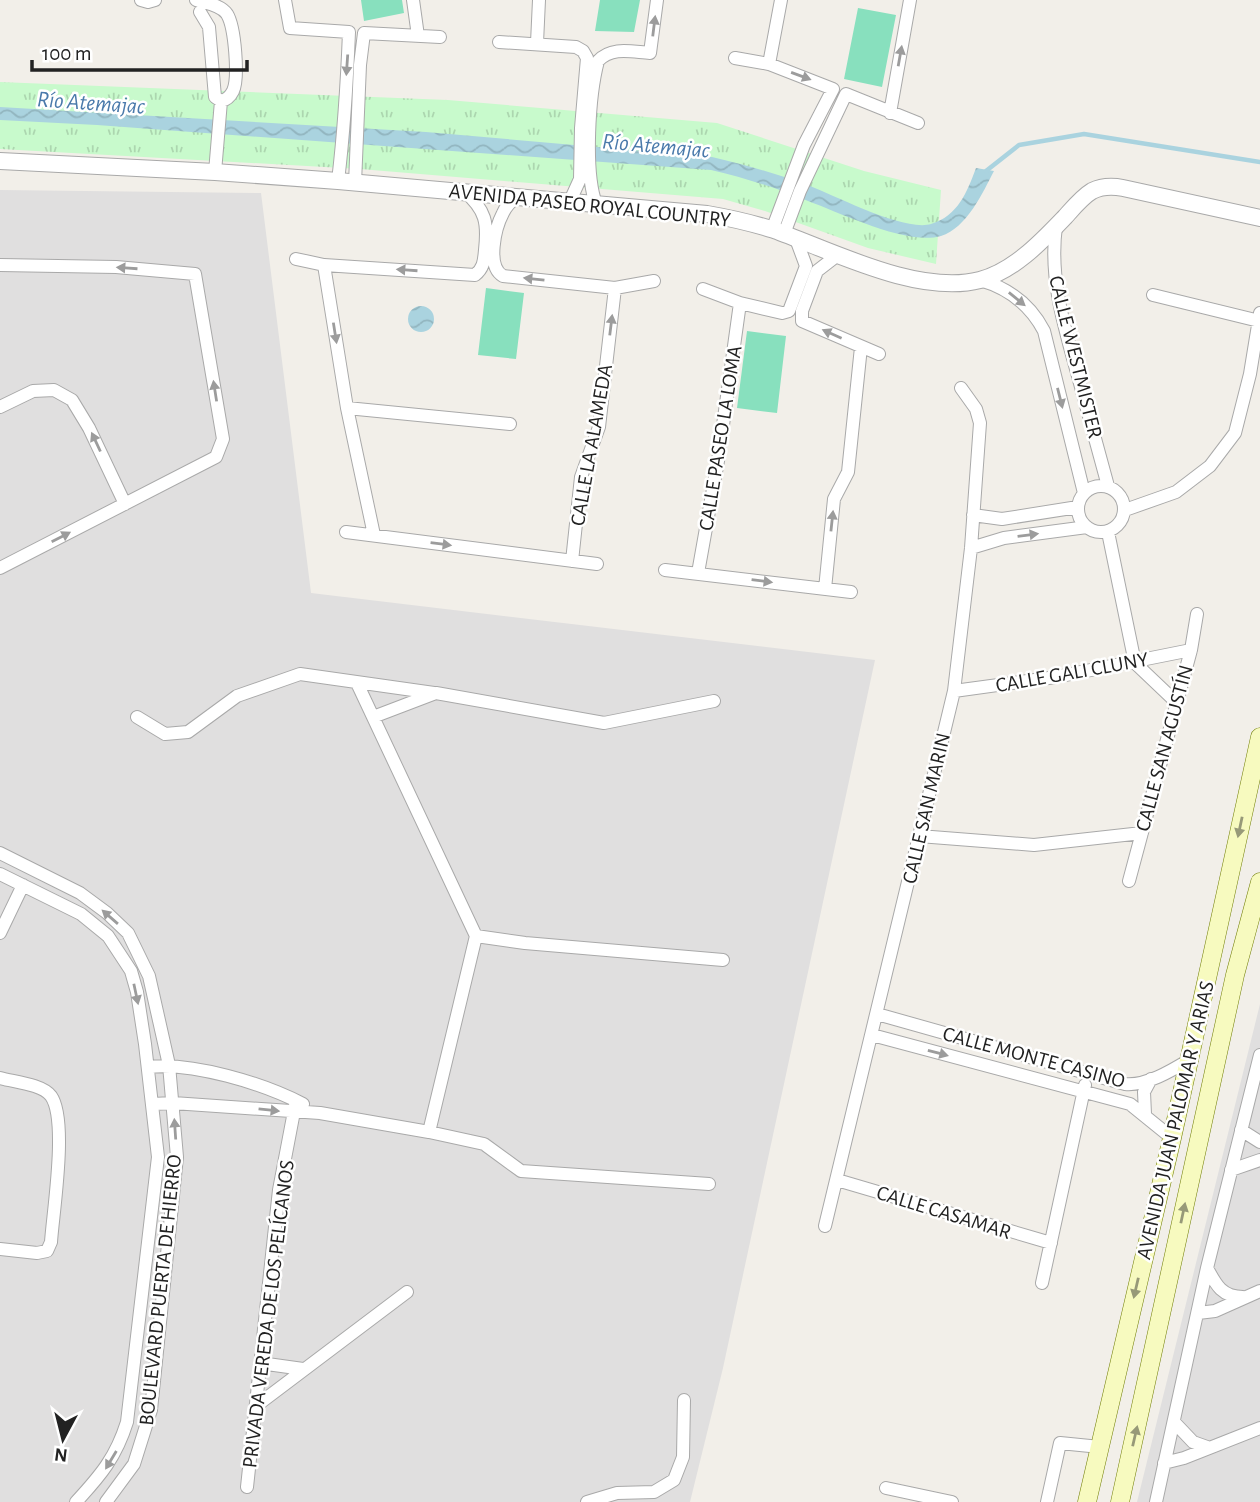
<svg xmlns="http://www.w3.org/2000/svg" width="1260" height="1502" viewBox="0 0 1260 1502" font-family="'Alegreya Sans',sans-serif">
	<style>
		.residential { fill: #e0dfdf }
		.park { fill: url(#park-tufts) }
		.pitch { fill: #88e0be }
		.water { fill: url(#water-waves) }
		.lines { fill: none; stroke-linecap: round; stroke-linejoin: round }
		.stream { stroke: #aad3df; stroke-width: 4.5 }
		.minor-casing { stroke: #a9a9a9; stroke-width: 14 }
		.tertiary-casing { stroke: #a9a9a9; stroke-width: 18 }
		.secondary-casing { stroke: #707d05; stroke-width: 19 }
		.minor { stroke: #fff; stroke-width: 12 }
		.tertiary { stroke: #fff; stroke-width: 16 }
		.secondary { stroke: #f7fabf; stroke-width: 18 }
		.oneway { fill: #9c9c9c }
		.oneway2 { fill: #979978 }
		.labels { text-anchor: middle; stroke-width: 5; stroke-linejoin: round; paint-order: stroke }
		.street-label { font-size: 21px; fill: #222; stroke: #fff }
		.water-label { font-size: 23px; font-style: italic; fill: #4a7aab; stroke: #fff }
	</style>
	<defs>
		<pattern id="park-tufts" width="24" height="20" patternUnits="userSpaceOnUse" patternTransform="scale(1.75)"><rect width="24" height="20" fill="#c8facc"/><path d="M3 7l-1-3M5 7V3M7 7l1-3M15 17l-1-3M17 17v-4M19 17l1-3" fill="none" stroke="#acd6af"/></pattern>
		<pattern id="water-waves" width="16" height="10" patternUnits="userSpaceOnUse" patternTransform="scale(1.75)"><rect width="16" height="10" fill="#aad3df"/><path d="M0 5q4-4 8 0t8 0" fill="none" stroke="#92b5bf"/></pattern>
	</defs>
	<rect width="100%" height="100%" fill="#f2efe9"/>
	<path class="residential" d="M 0,190 L 261,193 L 311,593 L 875,660 L 723,1368 L 690,1502 L 0,1502 Z
		M 1260,1004 L 1260,1502 L 1137,1502 Z"/>
	<path class="park" d="M 0,82 L 448,100 L 717,123 L 864,171 L 941,190 L 936,264 L 868,248 L 765,211 L 723,199 L 360,169 L 0,149 Z"/>
	<path class="pitch" d="M 361,0 L 402,0 L 404,13 L 364,21 Z
		M 600,0 L 640,0 L 634,32 L 595,31 Z
		M 858,8 L 896,15 L 882,87 L 844,79 Z
		M 486,288 L 524,293 L 516,359 L 478,355 Z
		M 747,331 L 786,336 L 777,413 L 737,408 Z"/>
	<path class="water" d="M 0,107 L 426,132 L 712,157 C 746,165 778,174 810,186 C 836,196 905,232 931,224 C 958,216 967,192 976,168 L 994,171 C 983,192 967,228 941,236 C 907,246 841,213 808,201 C 777,188 745,178 711,170 L 97,125 L 0,120 Z
		M408 319a13 13 0 1 1 26 0a13 13 0 1 1-26 0Z"/>
	<g class="lines">
		<path class="stream" d="M 986,171 L 1019,145 L 1084,134 L 1260,162"/>
		<defs>
			<path id="minor" d="M 141,0 L 148,2 L 155,0
				M 196,0 C 206,3 221,5 227,14 C 235,27 239,78 233,91 C 230,97 226,100 221,101
				M 285,0 L 290,28 L 349,32 C 347,82 344,131 338,181
				M 413,0 L 418,36
				M 200,12 L 209,27 L 215,97 L 221,101 L 215,172
				M 499,42 L 576,47 L 583,51 L 587,58 L 581,128 L 580,179 L 570,201
				M 537,43 L 539,0
				M 735,58 L 769,64 L 833,89 L 804,145 L 772,230
				M 769,64 L 781,0
				M 890,113 L 910,0
				M 355,183 L 360,65 L 364,33 L 440,37
				M 518,196 C 511,201 506,206 503,213 C 495,228 486,266 503,276 L 615,288 L 654,281
				M 596,204 C 584,171 589,95 598,61 C 612,46 632,52 650,53 L 657,0
				M 1056,226 C 1049,278 1064,326 1078,376 C 1088,413 1098,450 1108,486
				M 784,234 L 800,191 L 846,94 L 918,123
				M 839,254 L 817,271 L 802,311 L 802,321 L 879,354
				M 296,259 L 324,265 L 475,275 C 484,268 484,260 485,250 C 488,223 486,210 464,191
				M 0,265 L 116,267 L 195,274 L 223,439 L 216,457 L 0,568
				M 324,265 L 347,408 L 374,535
				M 980,280 C 1008,288 1030,304 1044,331 L 1084,493
				M 703,289 L 740,303 L 782,313 L 789,311 L 806,266 L 796,239
				M 1153,295 L 1259,321
				M 0,407 L 33,391 L 54,390 L 72,400 L 89,428 L 125,504
				M 347,408 L 510,424
				M1078 509a23 23 0 1 1 46 0a23 23 0 1 1-46 0Z
				M 1125,510 L 1176,492 L 1210,466 L 1235,433 L 1250,374 L 1260,313
				M 973,515 L 1002,519 L 1078,507
				M 346,532 L 597,564
				M 1108,532 L 1135,663 L 1176,702
				M 971,548 L 1004,538 L 1087,527
				M 572,561 L 581,477 L 599,427 L 615,288
				M 665,570 L 851,592
				M 698,573 L 718,461 L 740,303
				M 825,589 L 834,499 L 848,472 L 861,347
				M 357,683 L 476,936 L 429,1132
				M 954,691 L 1056,677 L 1191,650
				M 137,717 L 165,734 L 188,732 L 237,696 L 300,674 L 434,693
				M 373,717 L 436,693 L 604,723 L 714,701
				M 919,836 L 1034,845 L 1142,833
				M 0,853 L 80,893 L 107,913 L 128,933 L 149,976 L 169,1065 L 177,1157 L 151,1410 L 134,1464 L 106,1502
				M 0,874 L 81,914 L 108,936 L 131,971 L 137,992 L 145,1044 L 158,1157 L 127,1422 C 116,1457 101,1475 76,1502
				M 1129,881 L 1191,650 L 1197,614
				M 0,933 L 23,885
				M 476,936 L 525,943 L 723,960
				M 877,1014 L 1125,1084 C 1146,1086 1171,1071 1189,1060
				M 872,1035 L 1130,1104 L 1172,1138
				M 148,1067 C 193,1062 262,1083 303,1104
				M 0,1078 C 14,1082 42,1084 51,1096 C 68,1120 53,1212 51,1242 L 47,1251 L 37,1253 L 0,1249
				M 153,1104 L 173,1103 L 320,1113 L 429,1132 L 484,1144 L 521,1171 L 709,1184
				M 1145,1114 L 1144,1092 L 1151,1079
				M 1241,1130 L 1260,1142
				M 1231,1170 L 1260,1160
				M 837,1180 L 1051,1243
				M 825,1226 L 954,691 L 971,548 L 980,423 L 976,409 L 961,388
				M 1207,1268 C 1216,1285 1222,1297 1243,1297
				M 1042,1283 L 1085,1085
				M 1198,1313 L 1215,1311 L 1260,1291
				M 260,1363 L 303,1369
				M 256,1406 L 407,1292
				M 1174,1422 L 1193,1442 L 1207,1447
				M 1164,1463 L 1184,1458 L 1260,1428
				M 247,1487 L 279,1190 L 296,1101
				M 886,1488 L 952,1502
				M 587,1502 L 617,1493 L 654,1492 L 674,1480 L 683,1457 L 684,1400
				M 1047,1502 L 1060,1443 L 1100,1447
				M 1156,1502 L 1207,1268 L 1260,1055"/>
			<path id="tertiary" d="M 0,161 L 215,172 L 338,181 L 707,214 C 730,218 752,223 774,230 C 832,251 919,296 980,280 C 1014,271 1042,241 1065,217 C 1073,208 1082,197 1092,191 C 1102,186 1113,186 1123,188 L 1260,218"/>
			<path id="secondary" d="M 1087,1502 L 1172,1138 L 1260,737
				M 1120,1502 L 1235,975 L 1260,882"/>
		</defs>
		<use href="#minor" class="minor-casing"/>
		<use href="#tertiary" class="tertiary-casing"/>
		<use href="#secondary" class="secondary-casing"/>
		<use href="#minor" class="minor"/>
		<use href="#tertiary" class="tertiary"/>
		<use href="#secondary" class="secondary"/>
	</g>
	<defs><path id="oneway-solid" d="M-6-.8H1V-3.2L6.5 0L1 3.2V.8H-6Z" transform="scale(1.75)"/></defs>
	<g class="oneway">
		<use href="#oneway-solid" transform="translate(654 26) rotate(-83)"/>
		<use href="#oneway-solid" transform="translate(900 56) rotate(-80)"/>
		<use href="#oneway-solid" transform="translate(347 65) rotate(94)"/>
		<use href="#oneway-solid" transform="translate(801 76) rotate(20)"/>
		<use href="#oneway-solid" transform="translate(127 268) rotate(-176)"/>
		<use href="#oneway-solid" transform="translate(407 270) rotate(-176)"/>
		<use href="#oneway-solid" transform="translate(534 279) rotate(-174)"/>
		<use href="#oneway-solid" transform="translate(1017 299) rotate(39)"/>
		<use href="#oneway-solid" transform="translate(611 325) rotate(-83)"/>
		<use href="#oneway-solid" transform="translate(335 333) rotate(81)"/>
		<use href="#oneway-solid" transform="translate(832 334) rotate(-156)"/>
		<use href="#oneway-solid" transform="translate(215 391) rotate(-99)"/>
		<use href="#oneway-solid" transform="translate(1060 398) rotate(76)"/>
		<use href="#oneway-solid" transform="translate(96 442) rotate(-115)"/>
		<use href="#oneway-solid" transform="translate(832 521) rotate(-84)"/>
		<use href="#oneway-solid" transform="translate(1028 535) rotate(-7)"/>
		<use href="#oneway-solid" transform="translate(61 537) rotate(-27)"/>
		<use href="#oneway-solid" transform="translate(441 544) rotate(7)"/>
		<use href="#oneway-solid" transform="translate(762 581) rotate(7)"/>
		<use href="#oneway-solid" transform="translate(110 917) rotate(-139)"/>
		<use href="#oneway-solid" transform="translate(136 994) rotate(78)"/>
		<use href="#oneway-solid" transform="translate(938 1053) rotate(15)"/>
		<use href="#oneway-solid" transform="translate(269 1110) rotate(6)"/>
		<use href="#oneway-solid" transform="translate(175 1129) rotate(-94)"/>
		<use href="#oneway-solid" transform="translate(111 1460) rotate(121)"/>
	</g>
	<g class="oneway2">
		<use href="#oneway-solid" transform="translate(1240 827) rotate(102)"/>
		<use href="#oneway-solid" transform="translate(1183 1213) rotate(-78)"/>
		<use href="#oneway-solid" transform="translate(1136 1288) rotate(103)"/>
		<use href="#oneway-solid" transform="translate(1135 1436) rotate(-77)"/>
	</g>
	<g class="labels">
		<g class="street-label">
			<text transform="translate(590 205) rotate(6)" y="7">AVENIDA PASEO ROYAL COUNTRY</text>
			<text transform="translate(1076 357) rotate(76)" y="7">CALLE WESTMISTER</text>
			<text transform="translate(720 438) rotate(-81)" y="7">CALLE PASEO LA LOMA</text>
			<text transform="translate(591 445) rotate(-80)" y="7">CALLE LA ALAMEDA</text>
			<text transform="translate(1072 672) rotate(-10)" y="7">CALLE GALI CLUNY</text>
			<text transform="translate(1164 748) rotate(-75)" y="7">CALLE SAN AGUSTÍN</text>
			<text transform="translate(926 808) rotate(-77)" y="7">CALLE SAN MARIN</text>
			<text transform="translate(1034 1057) rotate(15)" y="7">CALLE MONTE CASINO</text>
			<text transform="translate(1175 1120) rotate(-77)" y="7">AVENIDA JUAN PALOMAR Y ARIAS</text>
			<text transform="translate(944 1212) rotate(17)" y="7">CALLE CASAMAR</text>
			<text transform="translate(160 1290) rotate(-84)" y="7">BOULEVARD PUERTA DE HIERRO</text>
			<text transform="translate(268 1314) rotate(-83)" y="7">PRIVADA VEREDA DE LOS PELÍCANOS</text>
		</g>
		<g class="water-label">
			<text transform="translate(91 102) rotate(4)" y="8">Río Atemajac</text>
			<text transform="translate(656 145) rotate(5)" y="8">Río Atemajac</text>
		</g>
	</g>
	<g transform="translate(63 1439) rotate(187)" stroke="#ffffff" stroke-width="5" paint-order="stroke">
	<path d="M0-5L12 26L0 18L-12 26Z" fill="#222222"/>
	<text y="-10" font-size="19" font-weight="bold" text-anchor="middle" fill="#222222">N</text>
	</g>
	<path d="M32 60v10h215v-10" fill="none" stroke="#222222" stroke-width="3.5"/>
	<text x="42" y="60" font-size="21" fill="#222222" stroke="#ffffff" stroke-width="5" paint-order="stroke">100 m</text>
</svg>
